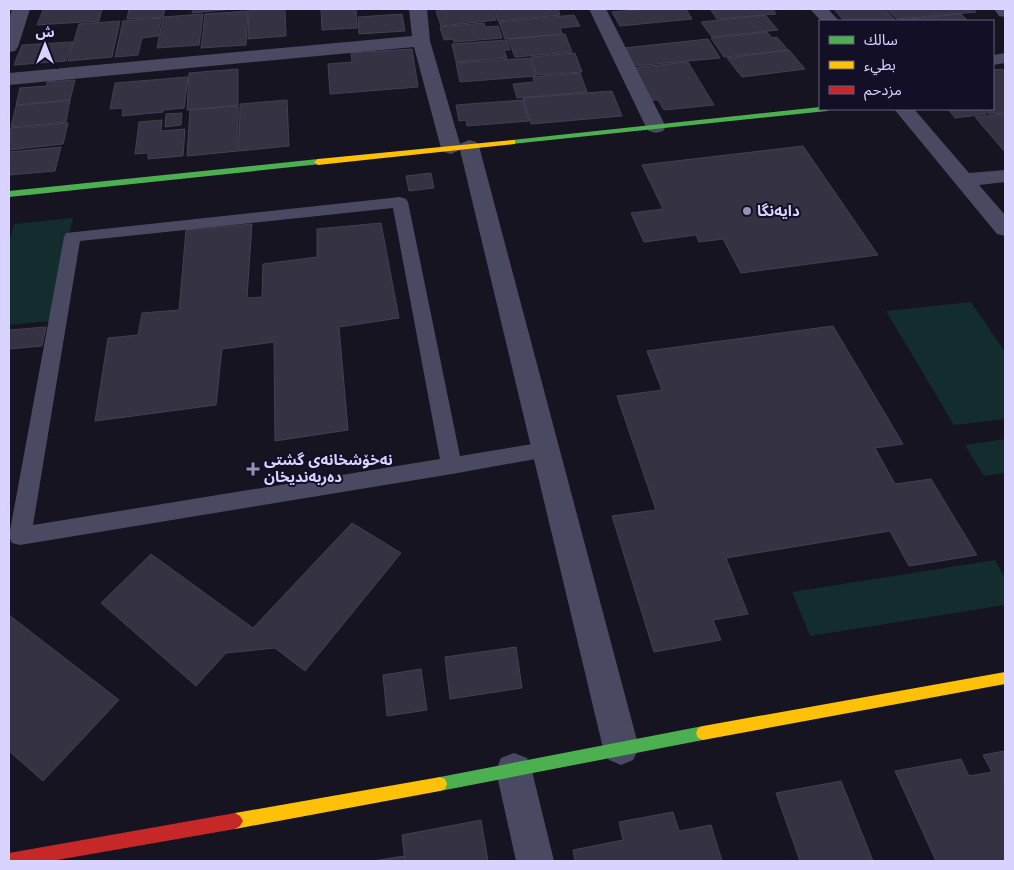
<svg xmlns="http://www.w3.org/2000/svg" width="1014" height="870" viewBox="0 0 1014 870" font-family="'Varela Round','Noto Sans Arabic',sans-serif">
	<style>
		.green { fill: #132c2d }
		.building { fill: #343243; stroke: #433f54 }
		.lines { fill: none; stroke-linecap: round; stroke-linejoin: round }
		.lane { fill: #4a4962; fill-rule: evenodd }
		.street { fill: #4a4962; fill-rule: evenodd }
		.fast { fill: #4caf50; fill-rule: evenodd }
		.slow { fill: #ffc107; fill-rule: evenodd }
		.jam { fill: #c62828; fill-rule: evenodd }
		.poi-dot { fill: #9591b1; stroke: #130f26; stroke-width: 2 }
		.labels { text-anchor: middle; stroke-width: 4; stroke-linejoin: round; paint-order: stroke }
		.poi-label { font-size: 15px; font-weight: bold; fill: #d9d4ff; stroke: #130f26; text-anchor: start }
	</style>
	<rect width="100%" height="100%" fill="#161421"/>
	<path class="green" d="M 73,218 L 50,321 L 9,325 L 9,243 L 14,224 Z
		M 971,302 L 1005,352 L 1005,419 L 954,425 L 886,311 Z
		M 1005,439 L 1005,473 L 984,476 L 965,445 Z
		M 995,560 L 1005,578 L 1005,605 L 810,636 L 792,592 Z"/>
	<path class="building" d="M 63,9 L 102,9 L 99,21 L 37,25 L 43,10 Z
		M 129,9 L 165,9 L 163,17 L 127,19 Z
		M 193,9 L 234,9 L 192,13 Z
		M 285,9 L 286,36 L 248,39 L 249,10 Z
		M 321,9 L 356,9 L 357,28 L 322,30 Z
		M 456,9 L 492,9 L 496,20 L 441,26 L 436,11 Z
		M 494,9 L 558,9 L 560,15 L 498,21 Z
		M 647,9 L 686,9 L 692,19 L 620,26 L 612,12 Z
		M 710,9 L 773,9 L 776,14 L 717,19 Z
		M 834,9 L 885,9 L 895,20 L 844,21 Z
		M 887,9 L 973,9 L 976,12 L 897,19 Z
		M 248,11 L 246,45 L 201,48 L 205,14 Z
		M 203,14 L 199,45 L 157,48 L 163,17 Z
		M 402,14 L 405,31 L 359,34 L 358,17 Z
		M 961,14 L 968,21 L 899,20 Z
		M 574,15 L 580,26 L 560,28 L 562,34 L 505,39 L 499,22 Z
		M 765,15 L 778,30 L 712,37 L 701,22 Z
		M 161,18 L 158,36 L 142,38 L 138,55 L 115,57 L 123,21 Z
		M 120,21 L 112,57 L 68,61 L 79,24 Z
		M 484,23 L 485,27 L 498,26 L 502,38 L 454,42 L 453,39 L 444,40 L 440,27 Z
		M 767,32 L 772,38 L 777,37 L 788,50 L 724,57 L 711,38 Z
		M 565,34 L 572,52 L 515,57 L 508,39 Z
		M 708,39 L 720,58 L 634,66 L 624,48 Z
		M 507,40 L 510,50 L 504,50 L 507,58 L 456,62 L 452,44 Z
		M 73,42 L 66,61 L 14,65 L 22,45 Z
		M 412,49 L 418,87 L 330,94 L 328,64 L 352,62 L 351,53 Z
		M 789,50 L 805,69 L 742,77 L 727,58 Z
		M 575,53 L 582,72 L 537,75 L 531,57 Z
		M 530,58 L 536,76 L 460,82 L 456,63 Z
		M 688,62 L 714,105 L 664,110 L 658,100 L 650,100 L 632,68 Z
		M 238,69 L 238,105 L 187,110 L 189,73 Z
		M 1002,69 L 1005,72 L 1005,113 L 989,114 L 984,109 L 993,109 L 993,70 Z
		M 580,73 L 587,92 L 517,98 L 513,84 L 534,82 L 533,77 Z
		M 188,77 L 184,108 L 163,110 L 163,112 L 122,116 L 123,108 L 110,109 L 115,83 Z
		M 75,80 L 70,100 L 16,105 L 20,88 L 47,86 L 47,82 Z
		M 612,91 L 622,116 L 531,124 L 523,98 Z
		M 70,100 L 66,122 L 11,127 L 16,106 Z
		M 287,100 L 289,146 L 239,151 L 240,104 Z
		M 523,100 L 529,121 L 467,126 L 466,120 L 459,121 L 456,105 Z
		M 238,106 L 238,151 L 187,156 L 190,110 Z
		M 948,109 L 982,109 L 987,114 L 955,118 Z
		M 182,113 L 181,125 L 165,127 L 166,114 Z
		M 1005,114 L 1005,152 L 975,117 Z
		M 162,120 L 161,131 L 185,129 L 183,156 L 148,159 L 148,153 L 135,154 L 139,122 Z
		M 68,123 L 63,144 L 9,150 L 11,128 Z
		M 803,146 L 878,255 L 741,273 L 723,239 L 699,242 L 696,235 L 644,242 L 631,213 L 663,209 L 642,165 Z
		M 61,147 L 55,171 L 9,175 L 9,152 Z
		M 431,173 L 434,188 L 409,191 L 406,176 Z
		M 381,223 L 399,318 L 339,327 L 348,430 L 275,441 L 274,342 L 222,349 L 216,405 L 95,421 L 108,338 L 138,335 L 142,313 L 179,310 L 186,230 L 252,224 L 247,298 L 262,297 L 263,264 L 317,257 L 317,229 Z
		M 833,326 L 903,444 L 875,448 L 895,484 L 931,479 L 977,555 L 909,566 L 890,531 L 726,558 L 748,614 L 713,620 L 721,640 L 654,652 L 612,516 L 656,510 L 617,396 L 662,390 L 647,351 Z
		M 46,327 L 42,346 L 9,349 L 9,330 Z
		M 352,523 L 401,553 L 305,671 L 275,648 L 226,653 L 196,686 L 101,603 L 151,554 L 253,628 Z
		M 9,615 L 119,700 L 43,781 L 9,751 Z
		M 516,647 L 522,688 L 450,699 L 445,657 Z
		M 421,669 L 427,710 L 387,716 L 383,675 Z
		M 1004,751 L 1005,861 L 936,861 L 895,771 L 961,759 L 969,776 L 992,772 L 983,755 Z
		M 841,781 L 873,861 L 800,861 L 776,793 Z
		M 673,812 L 679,831 L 711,825 L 722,861 L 575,861 L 573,850 L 623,840 L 619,822 Z
		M 481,820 L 488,861 L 405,861 L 402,835 Z
		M 404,856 L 405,861 L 373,861 Z"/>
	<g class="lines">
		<path class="lane" d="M 400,197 L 406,199 L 408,202 L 460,456 L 545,442 L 552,444 L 555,450 L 552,456 L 452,474 L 20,545 L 12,543 L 9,536 L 64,237 L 66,233 ZM 393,208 L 440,459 L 33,525 L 80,241 Z"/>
		<path class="street" d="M 12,9 L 30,9 L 18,47 L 15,51 L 9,52 L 9,20 Z
			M 409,9 L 427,9 L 430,41 L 460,144 L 469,140 L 476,142 L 479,146 L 639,748 L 633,760 L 621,765 L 609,760 L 603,748 L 460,150 L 451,154 L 444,152 L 441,148 L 414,47 L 9,85 L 9,73 L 412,36 Z
			M 589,9 L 606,9 L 666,127 L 663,131 L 656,133 L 649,131 L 646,127 Z
			M 810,9 L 828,9 L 839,21 L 821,21 Z
			M 994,9 L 1005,9 L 1005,17 L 999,16 Z
			M 1005,53 L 1005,63 L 993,65 L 993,55 Z
			M 894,109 L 914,109 L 969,173 L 1005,170 L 1005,182 L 979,185 L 1005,215 L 1005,236 L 997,234 Z
			M 514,753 L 527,758 L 532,771 L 554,861 L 516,861 L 496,771 L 501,758 Z"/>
		<path class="fast" d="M 820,107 L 820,109 L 831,109 L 827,111 L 512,144 L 508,142 L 512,140 Z
			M 318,159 L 322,162 L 321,164 L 9,197 L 9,191 Z
			M 703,726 L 708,728 L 710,733 L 708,738 L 703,740 L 440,791 L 435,789 L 433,784 L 435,779 L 440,777 Z"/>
		<path class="slow" d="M 512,140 L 515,140 L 515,144 L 318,165 L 314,162 L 318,159 Z
			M 1005,672 L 1005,684 L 703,740 L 698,738 L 696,733 L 698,728 L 703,726 Z
			M 440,777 L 445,779 L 447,784 L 445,789 L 440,791 L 235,829 L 230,826 L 227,821 L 230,816 L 235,813 Z"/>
		<path class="jam" d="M 235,813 L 240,816 L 243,821 L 240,826 L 235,829 L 51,861 L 9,861 L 9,853 Z"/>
	</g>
	<g class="poi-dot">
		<circle cx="747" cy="211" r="5"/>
		<path d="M250.5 461.5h5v5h5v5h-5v5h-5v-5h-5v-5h5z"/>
	</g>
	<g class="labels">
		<g class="poi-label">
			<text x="757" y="216">دایەنگا</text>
			<text x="264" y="465">نەخۆشخانەی گشتی<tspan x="264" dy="17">دەربەندیخان</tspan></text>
		</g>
	</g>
	<rect width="1014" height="870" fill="none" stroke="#d9d4ff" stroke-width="20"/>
	<rect x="819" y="20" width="175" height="90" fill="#130f26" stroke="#625e7d"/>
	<rect x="829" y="36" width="25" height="8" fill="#4caf50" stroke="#625e7d"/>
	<text x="864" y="45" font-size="15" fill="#d9d4ff">سالك</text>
	<rect x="829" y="61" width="25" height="8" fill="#ffc107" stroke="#625e7d"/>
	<text x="864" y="70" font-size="15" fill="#d9d4ff">بطيء</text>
	<rect x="829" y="86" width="25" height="8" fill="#c62828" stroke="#625e7d"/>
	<text x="864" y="95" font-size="15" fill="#d9d4ff">مزدحم</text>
	<g transform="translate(45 45)" stroke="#130f26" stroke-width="4" paint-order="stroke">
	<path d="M0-4L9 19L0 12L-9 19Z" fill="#d9d4ff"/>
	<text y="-8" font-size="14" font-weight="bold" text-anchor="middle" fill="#d9d4ff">ش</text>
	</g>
</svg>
